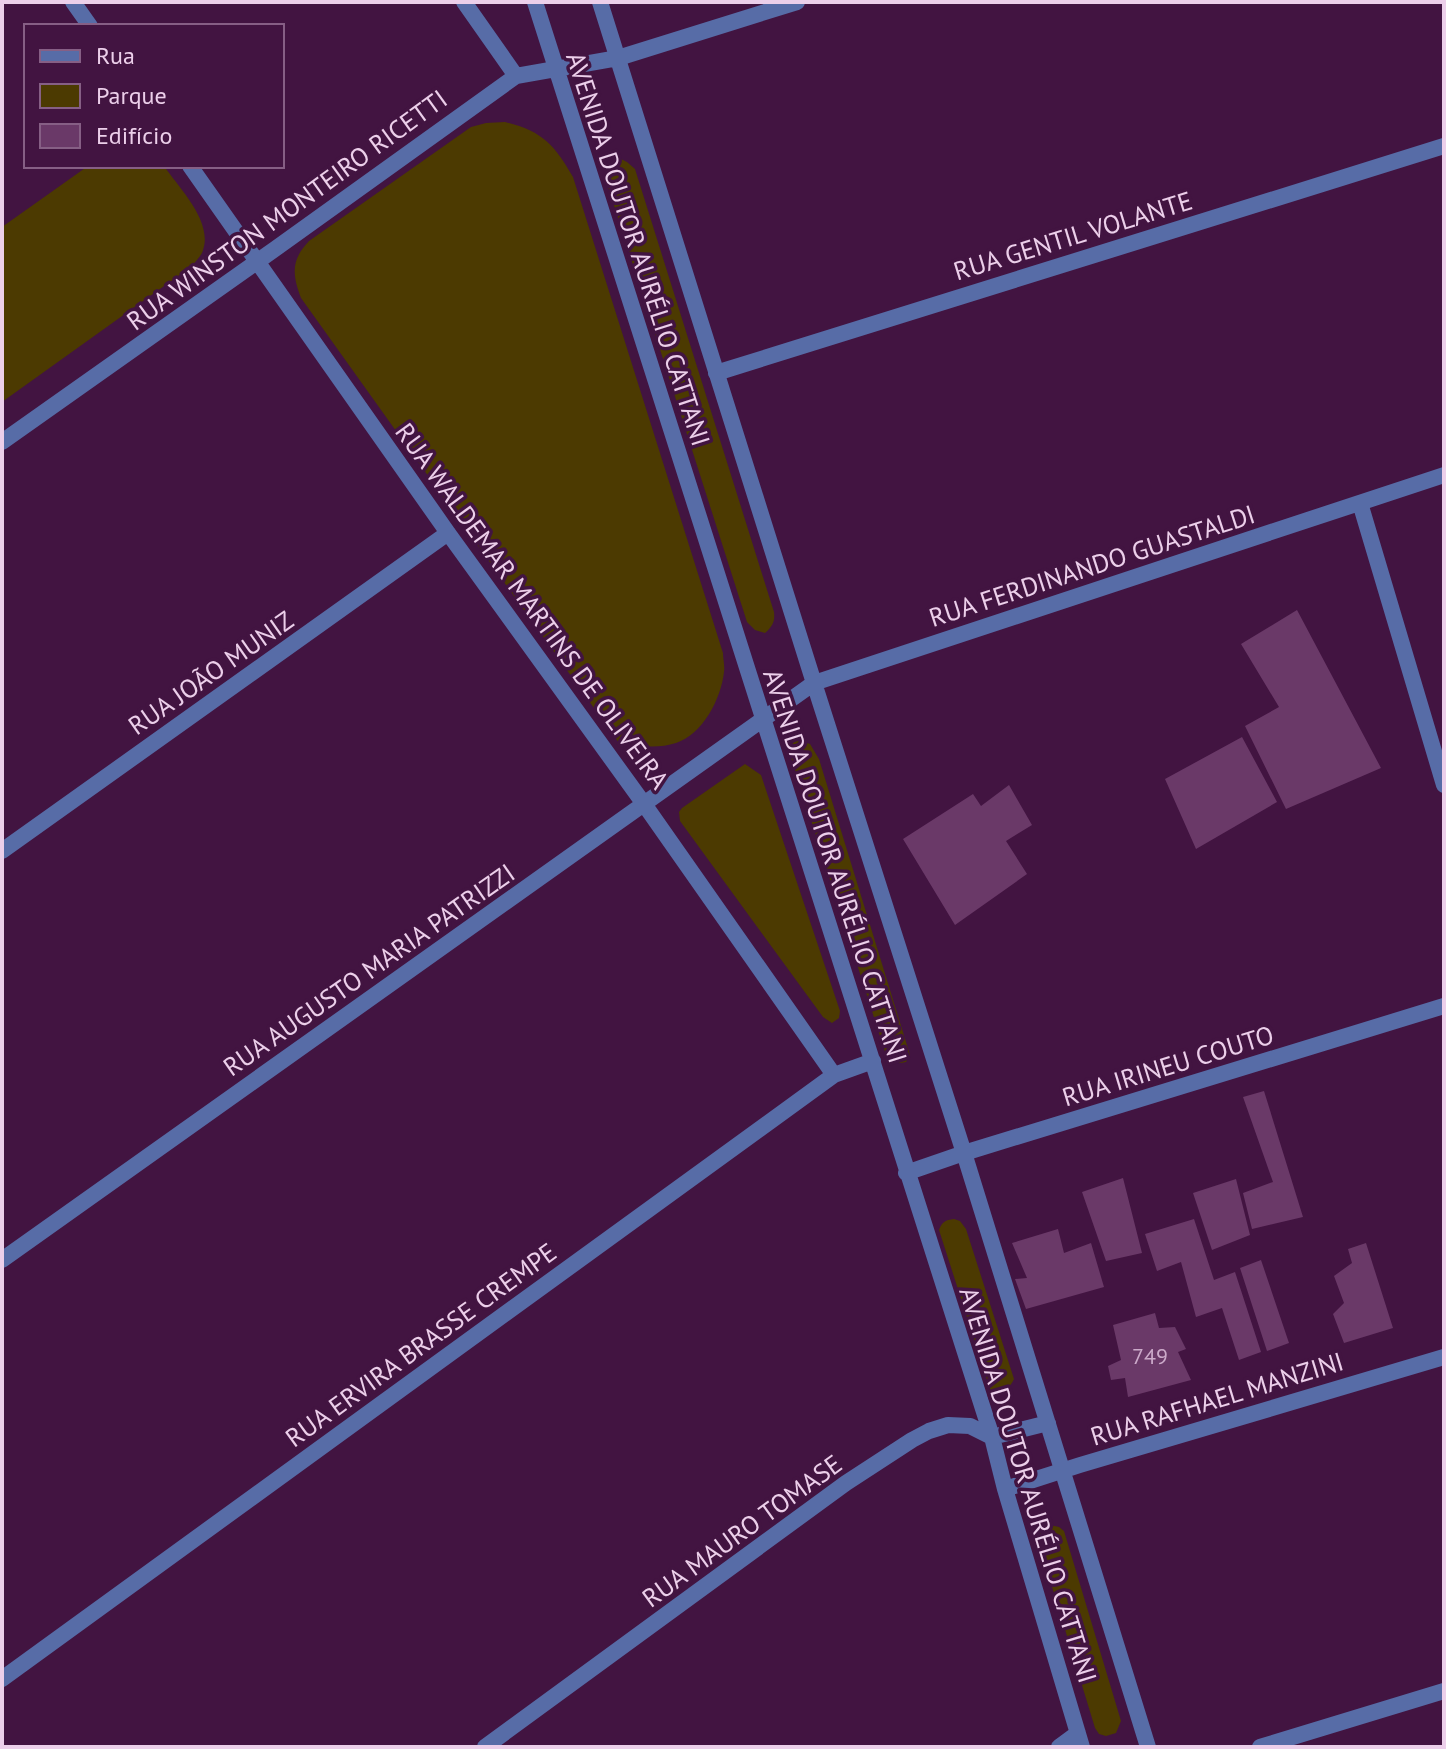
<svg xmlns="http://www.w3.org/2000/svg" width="1446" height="1749" viewBox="0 0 1446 1749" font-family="'PT Sans',sans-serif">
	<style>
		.green { fill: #4c3a01 }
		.building { fill: #6a3968 }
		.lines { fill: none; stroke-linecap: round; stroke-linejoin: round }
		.minor { stroke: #576ca7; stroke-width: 16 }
		.labels { text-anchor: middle; stroke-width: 7; stroke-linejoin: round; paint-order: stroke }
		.number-label { font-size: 22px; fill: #ccaaca }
		.street-label { font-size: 26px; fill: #eccfea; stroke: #421441 }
	</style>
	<rect width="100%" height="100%" fill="#421441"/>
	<path class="green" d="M 505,122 C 542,131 554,144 573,177 L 723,653 C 723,659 725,666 724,672 C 721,699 703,734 676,743 C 658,749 638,746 619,743 L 301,298 C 292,274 291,260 309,241 L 471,127 L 486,123 Z
		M 621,159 L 627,162 L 635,169 L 774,612 C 775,621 773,626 765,633 L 755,630 L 747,622 L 604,174 L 609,165 Z
		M 88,166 L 164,166 C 179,188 213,221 203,250 C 202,255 196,261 192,266 L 2,402 L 2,227 Z
		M 798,740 L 810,744 L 819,759 L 910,1055 L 906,1062 C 896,1064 891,1063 886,1055 L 790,754 L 790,747 L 794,742 Z
		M 745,764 L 761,775 L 763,781 L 840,1011 L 839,1018 L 832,1023 L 823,1017 L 680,821 L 679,812 L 682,808 Z
		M 954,1219 L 960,1221 L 966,1229 L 1014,1379 C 1010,1388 1005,1390 996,1393 L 990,1389 L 939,1230 C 942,1222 945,1220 954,1219 Z
		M 1050,1525 L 1059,1527 L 1064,1531 L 1121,1721 L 1116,1733 L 1106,1736 L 1099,1734 L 1095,1728 L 1035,1531 L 1041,1526 Z"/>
	<path class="building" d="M 1297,610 L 1381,768 L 1286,809 L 1245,726 L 1279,707 L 1241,644 Z
		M 1242,737 L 1277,802 L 1196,849 L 1165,779 Z
		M 1009,785 L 1032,825 L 1006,841 L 1027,874 L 955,925 L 903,839 L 973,794 L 981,806 Z
		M 1264,1091 L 1303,1217 L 1252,1229 L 1243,1193 L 1273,1182 L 1243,1097 Z
		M 1123,1178 L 1142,1253 L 1106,1261 L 1082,1192 Z
		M 1236,1179 L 1250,1235 L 1212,1250 L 1193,1193 Z
		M 1194,1219 L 1214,1280 L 1235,1272 L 1261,1352 L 1239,1360 L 1222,1308 L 1196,1317 L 1181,1262 L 1157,1271 L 1145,1234 Z
		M 1058,1229 L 1064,1253 L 1091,1243 L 1104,1287 L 1026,1309 L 1015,1279 L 1027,1278 L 1012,1243 Z
		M 1366,1243 L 1393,1328 L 1344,1343 L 1333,1314 L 1344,1303 L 1334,1276 L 1352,1263 L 1348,1249 Z
		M 1261,1260 L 1289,1343 L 1267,1351 L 1240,1268 Z
		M 1155,1313 L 1159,1328 L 1175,1327 L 1186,1349 L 1178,1352 L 1191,1380 L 1128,1397 L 1125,1378 L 1111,1380 L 1108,1366 L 1121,1360 L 1113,1325 Z"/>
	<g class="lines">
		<path class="minor" d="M 73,2 L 90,26
			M 464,2 L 516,76
			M 535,2 L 992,1437 L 1005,1489 L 1082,1747
			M 600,2 L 814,683 L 964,1153 L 1148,1747
			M 190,166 L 448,533 L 644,804 L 834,1075
			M 716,373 L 1444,146
			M 2,442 L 275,249 L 516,76 L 618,58 L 797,2
			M 1360,503 L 1444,785
			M 2,851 L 448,533
			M 906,1173 L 964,1153 L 1444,1006
			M 2,1260 L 814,683 L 1444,475
			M 1005,1489 L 1080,1465 L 1444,1357
			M 2,1679 L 834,1075 L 873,1061
			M 485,1747 L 846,1483 L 912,1440 L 929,1431 L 948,1425 L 970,1426 L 992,1437 L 1048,1423
			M 1059,1747 L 1078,1733
			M 1260,1747 L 1444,1691"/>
	</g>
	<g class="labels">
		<g class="number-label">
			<text x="1150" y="1364">749</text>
		</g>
		<g class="street-label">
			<text transform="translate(287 210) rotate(-36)" y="9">RUA WINSTON MONTEIRO RICETTI</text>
			<text transform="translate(1073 236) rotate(-17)" y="9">RUA GENTIL VOLANTE</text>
			<text transform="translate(638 249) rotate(72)" y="9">AVENIDA DOUTOR AURÉLIO CATTANI</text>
			<text transform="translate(1092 566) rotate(-18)" y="9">RUA FERDINANDO GUASTALDI</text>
			<text transform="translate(532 606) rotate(54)" y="9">RUA WALDEMAR MARTINS DE OLIVEIRA</text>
			<text transform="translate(211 673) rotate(-35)" y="9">RUA JOÃO MUNIZ</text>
			<text transform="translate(835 866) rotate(72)" y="9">AVENIDA DOUTOR AURÉLIO CATTANI</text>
			<text transform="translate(369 970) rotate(-35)" y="9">RUA AUGUSTO MARIA PATRIZZI</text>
			<text transform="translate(1168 1066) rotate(-17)" y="9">RUA IRINEU COUTO</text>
			<text transform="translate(421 1345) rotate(-36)" y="9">RUA ERVIRA BRASSE CREMPE</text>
			<text transform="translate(1217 1399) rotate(-17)" y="9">RUA RAFHAEL MANZINI</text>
			<text transform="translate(1028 1485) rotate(73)" y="9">AVENIDA DOUTOR AURÉLIO CATTANI</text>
			<text transform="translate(742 1531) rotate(-36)" y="9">RUA MAURO TOMASE</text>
		</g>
	</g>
	<rect width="1446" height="1749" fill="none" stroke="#eccfea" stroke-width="8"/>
	<rect x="24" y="24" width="260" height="144" fill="#421441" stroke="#865f85" stroke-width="2"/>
	<rect x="40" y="50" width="40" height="12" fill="#576ca7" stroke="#865f85" stroke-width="2"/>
	<text x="96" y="64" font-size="24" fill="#eccfea">Rua</text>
	<rect x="40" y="84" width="40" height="24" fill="#4c3a01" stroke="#865f85" stroke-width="2"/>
	<text x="96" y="104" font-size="24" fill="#eccfea">Parque</text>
	<rect x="40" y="124" width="40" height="24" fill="#6a3968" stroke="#865f85" stroke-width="2"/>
	<text x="96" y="144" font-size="24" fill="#eccfea">Edifício</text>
</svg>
